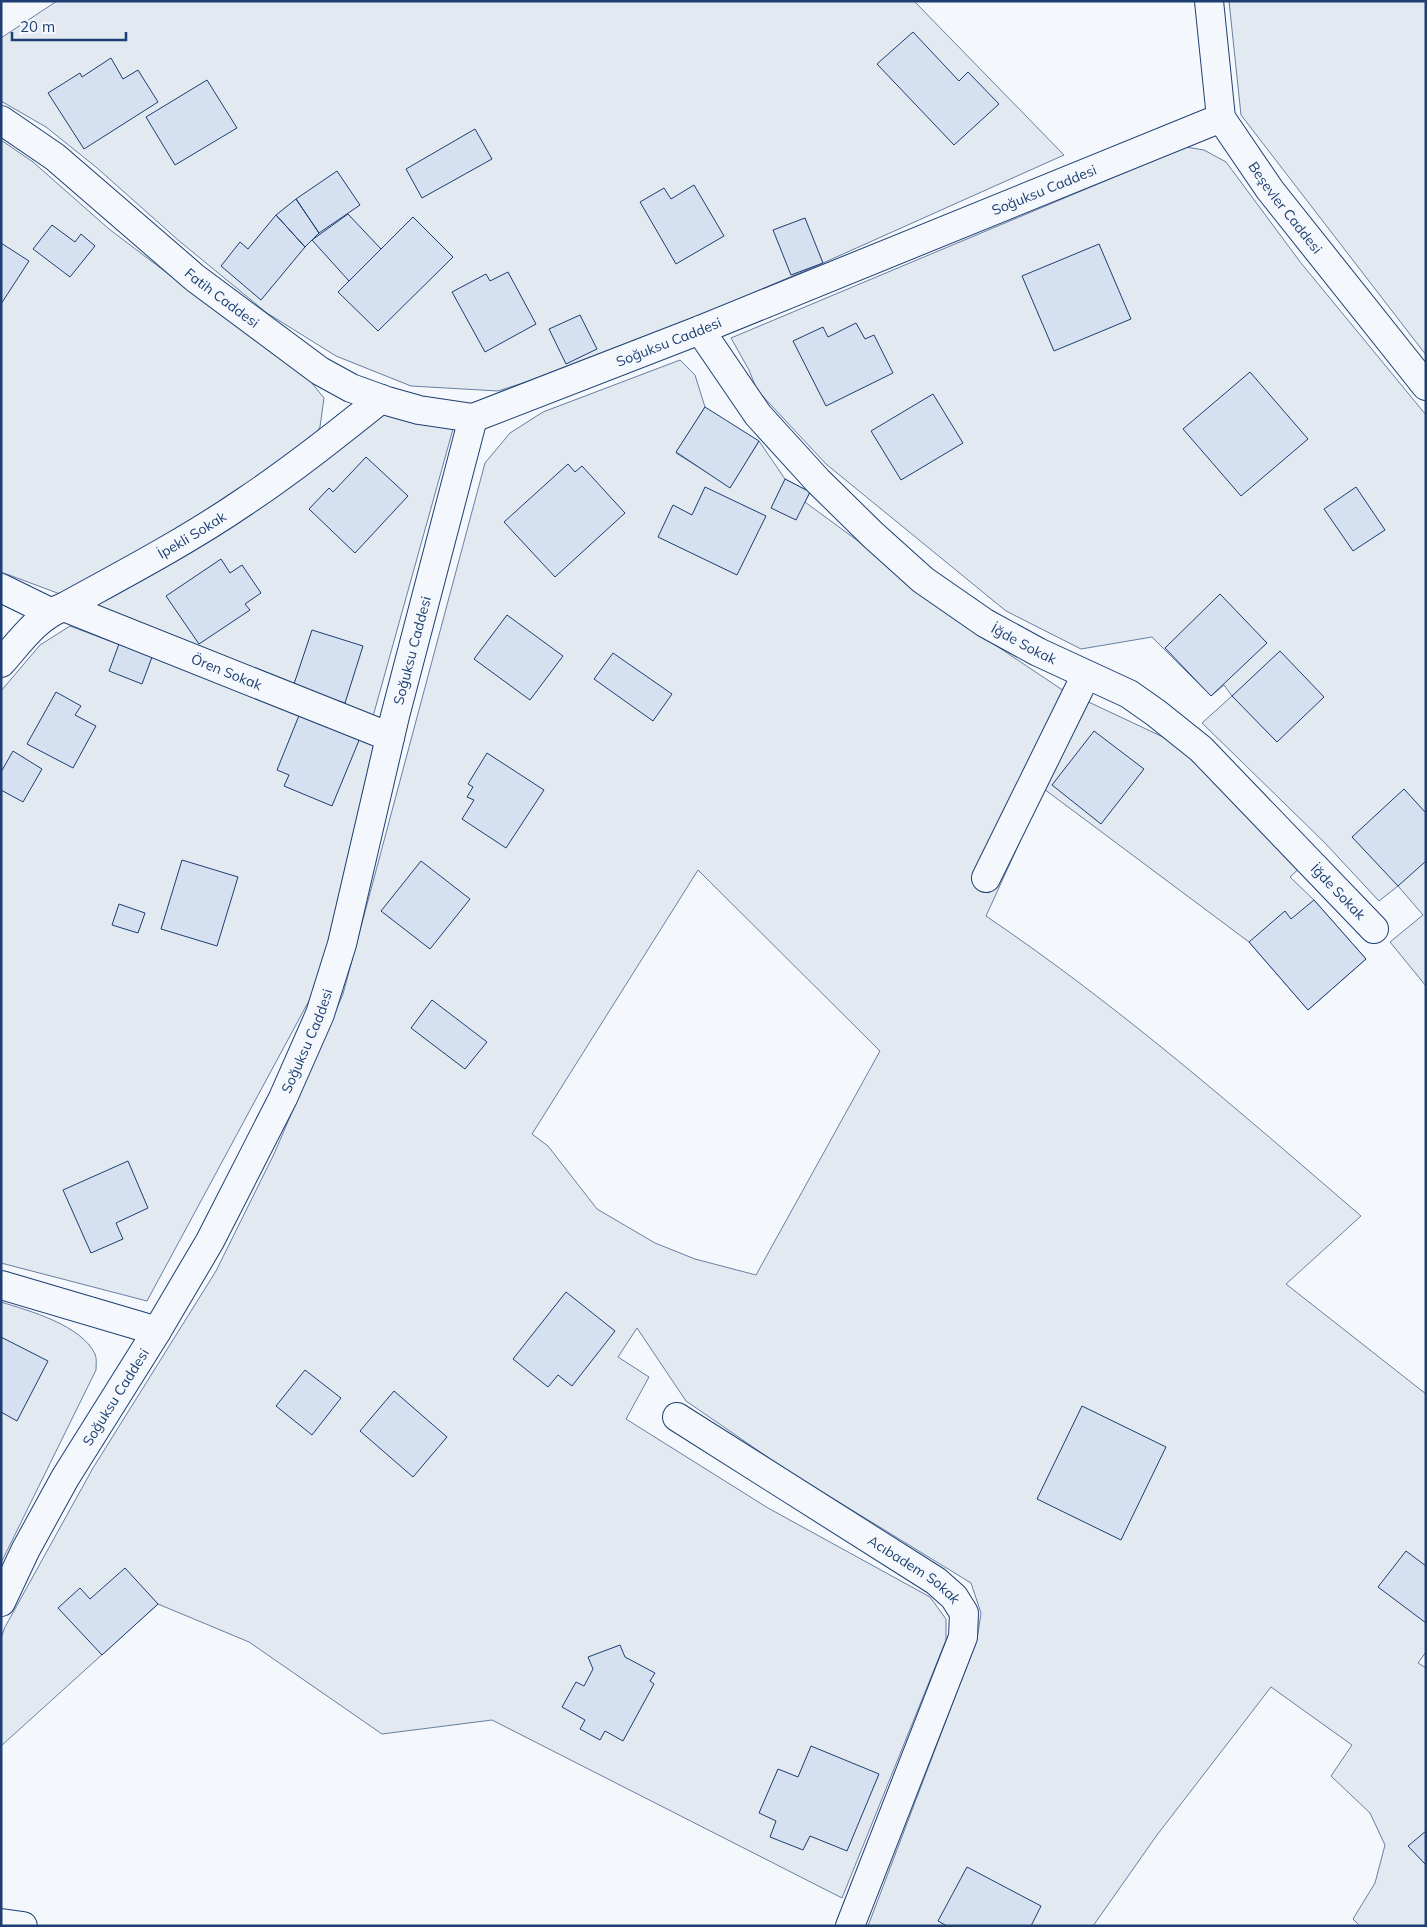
<svg xmlns="http://www.w3.org/2000/svg" width="1427" height="1927" viewBox="0 0 1427 1927" font-family="Mulish,sans-serif">
	<style>
		.green { fill: #e3e9f0; stroke: #687fa3; fill-rule: evenodd }
		.building { fill: #d5e0f0; stroke: #1d3f73 }
		.lines { fill: none; stroke-linecap: round; stroke-linejoin: round }
		.minor-casing { stroke: #1d3f73; stroke-width: 30 }
		.minor { stroke: #f4f7fb; stroke-width: 28 }
		.labels { text-anchor: middle; stroke-width: 4; stroke-linejoin: round; paint-order: stroke }
		.street-label { font-size: 14px; fill: #1d3f73; stroke: #f4f7fb }
	</style>
	<rect width="100%" height="100%" fill="#f4f7fb"/>
	<path class="green" d="M 57,1 L 914,1 L 1064,155 L 823,263 L 595,360 L 498,391 L 411,386 L 336,356 L 267,313 L 178,240 L 96,167 L 46,127 L 1,101 L 1,38 Z
		M 1229,1 L 1426,1 L 1426,355 L 1241,115 Z
		M 1,140 L 33,162 L 109,229 L 311,382 L 324,398 L 320,427 L 309,444 L 200,517 L 60,594 L 1,572 Z
		M 1186,147 L 1204,150 L 1226,162 L 1301,263 L 1426,415 L 1426,986 L 1390,942 L 1423,915 L 1398,886 L 1379,901 L 1324,842 L 1202,723 L 1232,696 L 1224,685 L 1211,696 L 1152,637 L 1081,649 L 1006,611 L 826,464 L 757,390 L 749,370 L 731,338 Z
		M 680,360 L 695,375 L 705,407 L 676,453 L 730,487 L 759,441 L 785,479 L 810,492 L 805,502 L 858,541 L 922,596 L 1061,689 L 1180,745 L 1304,864 L 1290,877 L 1314,900 L 1366,959 L 1308,1010 L 1249,942 L 1044,789 L 986,916 C 1119,1006 1239,1111 1361,1216 L 1286,1284 L 1426,1394 L 1426,1652 L 1418,1663 L 1426,1668 L 1426,1926 L 1360,1926 L 1353,1919 L 1375,1883 L 1385,1845 L 1370,1813 L 1331,1776 L 1352,1745 L 1271,1687 L 1157,1835 L 1093,1926 L 868,1926 L 977,1639 L 981,1613 L 971,1583 L 785,1469 L 686,1401 L 637,1328 L 618,1357 L 649,1377 L 626,1419 L 768,1508 L 930,1597 L 946,1619 L 946,1640 L 842,1898 L 492,1720 L 382,1734 L 249,1642 L 158,1604 L 1,1746 L 1,1638 L 5,1627 L 93,1468 L 216,1271 L 274,1154 L 343,994 L 485,463 L 510,433 L 543,412 ZM 698,870 L 880,1051 L 756,1275 L 695,1259 L 655,1243 L 597,1209 L 548,1146 L 532,1134 Z
		M 381,411 L 453,429 L 372,720 L 91,608 Z
		M 70,626 L 300,713 L 374,744 L 326,952 L 311,997 L 147,1301 L 1,1263 L 1,691 L 40,645 Z
		M 1,1302 C 30,1311 81,1325 95,1354 C 97,1358 96,1365 96,1370 L 1,1563 Z"/>
	<path class="building" d="M 913,32 L 959,81 L 968,72 L 999,104 L 954,145 L 877,64 Z
		M 111,58 L 123,79 L 138,70 L 158,102 L 84,149 L 48,93 L 80,73 L 82,77 Z
		M 207,80 L 237,128 L 175,165 L 146,117 Z
		M 475,129 L 492,159 L 422,198 L 406,169 Z
		M 337,171 L 360,205 L 319,233 L 296,199 Z
		M 694,185 L 724,236 L 676,264 L 640,202 L 664,188 L 671,199 Z
		M 296,199 L 319,233 L 305,247 L 276,215 Z
		M 348,214 L 381,249 L 349,281 L 312,240 Z
		M 276,215 L 305,247 L 261,300 L 221,266 L 240,242 L 248,249 Z
		M 413,217 L 453,257 L 378,331 L 338,292 Z
		M 805,218 L 823,263 L 791,275 L 773,230 Z
		M 52,225 L 75,242 L 81,234 L 95,246 L 70,277 L 33,249 Z
		M 1,243 L 29,261 L 1,304 Z
		M 1099,244 L 1131,319 L 1054,351 L 1022,276 Z
		M 508,272 L 536,324 L 485,352 L 452,292 L 486,274 L 490,281 Z
		M 580,315 L 597,349 L 566,364 L 549,329 Z
		M 856,323 L 865,339 L 874,335 L 893,373 L 826,406 L 793,341 L 823,327 L 828,337 Z
		M 1250,372 L 1308,439 L 1241,496 L 1183,429 Z
		M 933,394 L 963,443 L 901,480 L 871,431 Z
		M 705,407 L 759,441 L 730,488 L 676,452 Z
		M 366,457 L 408,496 L 355,553 L 309,509 L 329,488 L 333,492 Z
		M 568,464 L 575,472 L 582,466 L 625,513 L 555,577 L 504,522 Z
		M 785,479 L 810,492 L 796,520 L 771,508 Z
		M 705,487 L 766,516 L 737,575 L 658,537 L 673,505 L 692,515 Z
		M 1356,487 L 1385,530 L 1353,551 L 1324,509 Z
		M 221,559 L 230,573 L 242,565 L 261,593 L 245,604 L 250,610 L 199,644 L 166,596 Z
		M 1220,594 L 1267,643 L 1211,696 L 1165,648 Z
		M 507,615 L 563,656 L 530,700 L 474,659 Z
		M 312,630 L 363,646 L 345,703 L 293,687 Z
		M 119,644 L 152,657 L 142,684 L 109,671 Z
		M 1280,651 L 1324,697 L 1277,742 L 1232,696 Z
		M 613,653 L 672,694 L 653,721 L 594,679 Z
		M 56,692 L 81,706 L 75,715 L 96,726 L 73,768 L 27,744 Z
		M 300,713 L 360,738 L 332,806 L 284,786 L 289,775 L 277,770 Z
		M 1094,731 L 1144,769 L 1101,824 L 1052,785 Z
		M 13,751 L 42,769 L 23,802 L 1,790 L 1,772 Z
		M 487,753 L 544,790 L 506,848 L 462,819 L 474,800 L 467,797 L 473,787 L 468,784 Z
		M 1404,789 L 1426,813 L 1426,861 L 1398,886 L 1352,837 Z
		M 182,860 L 238,877 L 217,946 L 161,929 Z
		M 421,861 L 470,899 L 430,949 L 381,911 Z
		M 1314,900 L 1366,959 L 1308,1010 L 1249,942 L 1285,911 L 1291,919 Z
		M 119,904 L 145,913 L 138,933 L 112,925 Z
		M 432,1000 L 487,1042 L 465,1069 L 411,1028 Z
		M 128,1161 L 148,1208 L 116,1223 L 123,1239 L 91,1253 L 63,1190 Z
		M 566,1292 L 615,1331 L 572,1386 L 558,1375 L 548,1387 L 513,1359 Z
		M 1,1337 L 48,1361 L 17,1421 L 1,1412 Z
		M 305,1370 L 341,1398 L 312,1435 L 276,1406 Z
		M 394,1391 L 447,1437 L 413,1477 L 360,1431 Z
		M 1082,1406 L 1166,1447 L 1121,1540 L 1037,1499 Z
		M 1406,1551 L 1426,1566 L 1426,1623 L 1378,1587 Z
		M 125,1568 L 158,1604 L 102,1655 L 58,1608 L 80,1588 L 90,1599 Z
		M 620,1645 L 625,1657 L 655,1673 L 650,1681 L 654,1684 L 623,1741 L 605,1731 L 600,1740 L 580,1729 L 585,1720 L 562,1707 L 576,1682 L 584,1686 L 593,1669 L 588,1657 Z
		M 811,1746 L 879,1774 L 847,1851 L 810,1836 L 803,1850 L 770,1837 L 776,1821 L 759,1813 L 778,1769 L 798,1777 Z
		M 1426,1831 L 1426,1865 L 1408,1846 Z
		M 967,1867 L 1041,1906 L 1031,1926 L 947,1926 L 938,1921 Z"/>
	<g class="lines">
		<defs>
			<g id="minor">
				<path id="s1" d="M 1209,1 L 1221,118 L 1270,190 L 1426,386"/>
				<path id="s2" d="M 1,120 L 55,157 L 195,278 L 320,371 L 351,388 L 387,401 L 419,410 L 473,418"/>
				<path id="s3" d="M 700,330 L 758,415 L 818,481 L 873,535 L 923,580 L 985,623 L 1038,652 L 1129,694 L 1156,713 L 1201,749 L 1374,929"/>
				<path id="s4" d="M 473,418 L 700,330 L 1221,118"/>
				<path d="M 1,588 L 50,612"/>
				<path id="s5" d="M 64,607 L 390,737"/>
				<path id="s6" d="M 1,663 C 19,643 37,616 64,607 C 124,574 187,541 244,502 C 292,470 336,435 381,399"/>
				<path d="M 986,878 L 1086,675"/>
				<path d="M 1,1285 L 157,1331"/>
				<path id="s7" d="M 677,1417 L 936,1581 L 954,1597 L 964,1613 L 963,1637 L 850,1926"/>
				<path id="s8" d="M 1,1602 L 26,1549 L 65,1478 L 157,1331 L 210,1241 L 283,1098 L 320,1014 L 342,944 L 395,716 L 473,418"/>
				<path d="M 1,1923 L 23,1926"/>
			</g>
		</defs>
		<use href="#minor" class="minor-casing"/>
		<use href="#minor" class="minor"/>
	</g>
	<g class="labels">
		<g class="street-label">
			<text dy="5" stroke="none"><textPath href="#s4" startOffset="615">Soğuksu Caddesi</textPath></text>
			<text dy="5" stroke="none"><textPath href="#s1" startOffset="228">Beşevler Caddesi</textPath></text>
			<text dy="5" stroke="none"><textPath href="#s2" startOffset="284">Fatih Caddesi</textPath></text>
			<text dy="5" stroke="none"><textPath href="#s4" startOffset="210">Soğuksu Caddesi</textPath></text>
			<text dy="5" stroke="none"><textPath href="#s6" startOffset="232">İpekli Sokak</textPath></text>
			<text dy="5" stroke="none"><textPath href="#s3" startOffset="456">İğde Sokak</textPath></text>
			<text dy="5" stroke="none"><textPath href="#s8" startOffset="1045">Soğuksu Caddesi</textPath></text>
			<text dy="5" stroke="none"><textPath href="#s5" startOffset="175">Ören Sokak</textPath></text>
			<text dy="5" stroke="none"><textPath href="#s3" startOffset="861">İğde Sokak</textPath></text>
			<text dy="5" stroke="none"><textPath href="#s8" startOffset="640">Soğuksu Caddesi</textPath></text>
			<text dy="5" stroke="none"><textPath href="#s8" startOffset="235">Soğuksu Caddesi</textPath></text>
			<text dy="5" stroke="none"><textPath href="#s7" startOffset="282">Acıbadem Sokak</textPath></text>
		</g>
	</g>
	<rect width="1427" height="1927" fill="none" stroke="#1d3f73" stroke-width="5"/>
	<path d="M12 32v8h114v-8" fill="none" stroke="#1d3f73" stroke-width="2.5"/>
	<text x="20" y="32" font-size="15" fill="#1d3f73" stroke="#f4f7fb" stroke-width="4" paint-order="stroke">20 m</text>
</svg>
